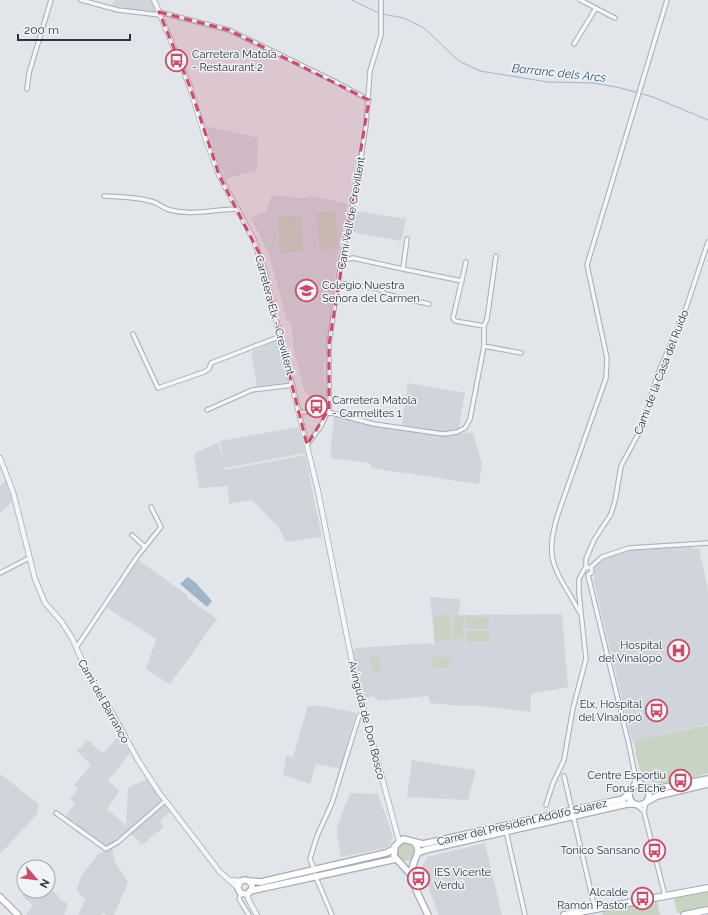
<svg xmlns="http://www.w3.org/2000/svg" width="708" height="915" viewBox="0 0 708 915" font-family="Raleway,sans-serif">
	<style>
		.built { fill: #d0d5dc }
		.green { fill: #c8d3c3 }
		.water { fill: #9eb6c8 }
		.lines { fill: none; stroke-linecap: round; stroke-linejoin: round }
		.stream { stroke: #9eb6c8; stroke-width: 1 }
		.minor-casing { stroke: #a7acb4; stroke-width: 5.5 }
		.tertiary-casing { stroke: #a7acb4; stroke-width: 6 }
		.secondary-casing { stroke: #a7acb4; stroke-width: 8 }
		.primary-casing { stroke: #a1abb5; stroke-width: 8 }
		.minor { stroke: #f4f6f8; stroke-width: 3.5 }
		.tertiary { stroke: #f4f6f8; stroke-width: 4.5 }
		.secondary { stroke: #fff; stroke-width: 5.5 }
		.primary { stroke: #fff; stroke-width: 6 }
		.marked { fill: #ca4c68; fill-opacity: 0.2; stroke: #ca4c68; stroke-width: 3; stroke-dasharray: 8 5; stroke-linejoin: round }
		.labels { text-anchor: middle; stroke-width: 3; stroke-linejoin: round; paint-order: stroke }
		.poi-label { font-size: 11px; fill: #2a3441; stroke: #f1f4f7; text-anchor: end }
		.street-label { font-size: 11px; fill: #2a3441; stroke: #f1f4f7 }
		.water-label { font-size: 12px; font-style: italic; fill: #365674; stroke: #f1f4f7 }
	</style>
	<rect width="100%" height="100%" fill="#e2e5ea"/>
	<path class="built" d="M 114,0 L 151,0 L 156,12 L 146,12 L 112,6 Z
		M 206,126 L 258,138 L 257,170 L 226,179 L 217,160 Z
		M 272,195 L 300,198 L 313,196 L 348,204 L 337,260 L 324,364 L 326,401 L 323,402 L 313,403 L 305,391 L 295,357 L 291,322 L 287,321 L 269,254 L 251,218 L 266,211 Z
		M 355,211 L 406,219 L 401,241 L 351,232 Z
		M 278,339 L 290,382 L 257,387 L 251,352 Z
		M 408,383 L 465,393 L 458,434 L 473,432 L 482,465 L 479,484 L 371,468 L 370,463 L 330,458 L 334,416 L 371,426 L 401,429 Z
		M 298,427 L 305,453 L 225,468 L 225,470 L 305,455 L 322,537 L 286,542 L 279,528 L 252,500 L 229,504 L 228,486 L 199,488 L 194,454 L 218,442 L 224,463 L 220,441 Z
		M 6,480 L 12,502 L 0,513 L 0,486 Z
		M 683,546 L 699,549 L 708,590 L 708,724 L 632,742 L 594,582 L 595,567 L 608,556 L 630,550 Z
		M 138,560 L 186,594 L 188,599 L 217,619 L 170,684 L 146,669 L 156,639 L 107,608 Z
		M 430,597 L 460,599 L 459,615 L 562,614 L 568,687 L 531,694 L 530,712 L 482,706 L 462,706 L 430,703 L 428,696 L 379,701 L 373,696 L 365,698 L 360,692 L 354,663 L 353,650 L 356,648 L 429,643 L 435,646 Z
		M 308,706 L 323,706 L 356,713 L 340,769 L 316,764 L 310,784 L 283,775 L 286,756 L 293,757 Z
		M 121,734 L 130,753 L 108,781 L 119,791 L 107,809 L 126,825 L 128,788 L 147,779 L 170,812 L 160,821 L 164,827 L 142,845 L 131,834 L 106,847 L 92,839 L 65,818 L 75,803 L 70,799 L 78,789 L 74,785 L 91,765 L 77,751 L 87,740 L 103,753 Z
		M 412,760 L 476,770 L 468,800 L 407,797 Z
		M 0,774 L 39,804 L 37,814 L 0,854 Z
		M 350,793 L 378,794 L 393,837 L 389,847 L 341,857 L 337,836 L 337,827 Z
		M 485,843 L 502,915 L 439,915 L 421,868 L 427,857 Z
		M 112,849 L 116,864 L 128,882 L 114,915 L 107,915 L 103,913 L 101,915 L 78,915 L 86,898 L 80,896 L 77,889 L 81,877 L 98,854 Z
		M 48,887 L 59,896 L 58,898 L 68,904 L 64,915 L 26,915 L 33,905 L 22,896 L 26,891 L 48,891 Z"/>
	<path class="green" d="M 335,211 L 338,248 L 320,250 L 316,213 Z
		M 301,216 L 303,251 L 280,253 L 278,217 Z
		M 449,614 L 452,640 L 435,641 L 433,616 Z
		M 453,617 L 463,617 L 463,638 L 454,639 Z
		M 466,617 L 489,618 L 488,628 L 466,628 Z
		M 466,631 L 489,631 L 489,642 L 466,642 Z
		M 378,655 L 382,670 L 374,673 L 370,657 Z
		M 433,657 L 451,658 L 450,668 L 433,668 Z
		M 708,725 L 708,773 C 691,777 655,792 643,775 C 637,767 636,751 634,741 Z
		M397 852a9 9 0 1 1 18 0a9 9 0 1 1-18 0Z
		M 708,892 L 708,907 L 677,913 L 674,898 Z
		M 657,901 L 660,915 L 603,915 L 602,911 Z"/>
	<path class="water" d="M 188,577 L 196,583 L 212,601 L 207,607 L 180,584 Z"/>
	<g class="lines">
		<path class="stream" d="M 352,0 L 379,13
			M 382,14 L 404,18 L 424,28 L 459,61 L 480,71 L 548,82 L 594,83 L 621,88 L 653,97 L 708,120"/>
		<defs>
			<path id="minor" d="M 81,0 L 118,10 L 160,15
				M 580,0 L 615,18
				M 159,12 L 229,30 L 336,82 L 369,100
				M 574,44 L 596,8
				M 27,89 L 29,73 L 51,0
				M 104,196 C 119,197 136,197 150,201 C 157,202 163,208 170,210 C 192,216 215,209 238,209
				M 407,239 L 403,269 L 462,281
				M 341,261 L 353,258 L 403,269
				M 466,262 L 453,318 L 455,321 L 484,326
				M 339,283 L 380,289 L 385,294 L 429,304
				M 133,334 L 158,388 L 204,372 L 209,369 L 211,363 L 281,336
				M 484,346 L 521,353
				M 207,410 L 252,390 L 293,385
				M 300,412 L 328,412 L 374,424 L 443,434 L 457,432 L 465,428 L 470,419 L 484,346 L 484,326 L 487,319 L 496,256
				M 307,445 L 321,426 L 329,409 L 329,344 L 341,261 L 356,189 L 366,125 L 370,71 L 381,35 L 381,0
				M 132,535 L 145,547
				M 586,567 L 586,559 L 594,540 L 611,514 L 615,501 L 621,466 L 642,427 L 657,376 L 686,308 L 708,242
				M 591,567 L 602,557 L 629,548 L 708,543
				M 0,573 L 29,558
				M 588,575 L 629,745 L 635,775 L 634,786
				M 588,575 L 592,572 L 591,567
				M 580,613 C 558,571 542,564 558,514 L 606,378 L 607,358 L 587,265 L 667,0
				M 76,648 L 137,557 L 161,527 L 151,507
				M 564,776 L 572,810
				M 636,776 L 644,786
				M 646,802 L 644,812 L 665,896
				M 546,805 L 553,783 L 564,760 L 573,708 L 586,659 L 579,594 L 579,579 L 585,568 L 591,567
				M 637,805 L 644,812
				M 56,813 L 106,849 L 118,842 L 165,801
				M 573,815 L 595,909
				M 506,831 L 525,915
				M 314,869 L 310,859 L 317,836 L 332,803 L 359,716 L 364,713
				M 315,875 L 332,915
				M 241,893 L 239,899 L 249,915"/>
			<path id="tertiary" d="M 154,0 L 190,87 L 206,140 L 219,175 L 254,240 L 265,274 L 318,491 L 355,677 L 399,841
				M 0,458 L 13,492 L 35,579 L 45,603 L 61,621 L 72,638 L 89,676 L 110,709 L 138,760 L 158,791 L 220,872 L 237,887
				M 230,880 L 240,881
				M 248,893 L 248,899 L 257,915"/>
			<path id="secondary" d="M629 795a10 10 0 1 1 20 0a10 10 0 1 1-20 0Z
				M 647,788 L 656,789 L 708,779
				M 648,801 L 657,796 L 708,784
				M 414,842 C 424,852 412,859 412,871 C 412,885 422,902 428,915
				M 418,853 L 425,850 L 627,804 L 635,804
				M 412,876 L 394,856 L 395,846 L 403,839 L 423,844 L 623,799 L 629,793
				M238 887a7 7 0 1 1 14 0a7 7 0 1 1-14 0Z
				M 249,881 L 261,882 L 386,853 L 394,849
				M 250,891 L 396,859
				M 0,897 L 18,915"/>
			<path id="primary" d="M 564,915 L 708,888
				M 684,915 L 708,910"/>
		</defs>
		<use href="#minor" class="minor-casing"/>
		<use href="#tertiary" class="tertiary-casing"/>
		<use href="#secondary" class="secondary-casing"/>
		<use href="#primary" class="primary-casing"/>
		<use href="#minor" class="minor"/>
		<use href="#tertiary" class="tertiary"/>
		<use href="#secondary" class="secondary"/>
		<use href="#primary" class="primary"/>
	</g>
	<path class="marked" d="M 159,12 L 229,30 L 369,100 L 329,344 L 329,409 L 307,445 L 259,253 L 219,175 L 190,87 Z"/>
	<defs>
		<symbol id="bus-ring" viewBox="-11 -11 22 22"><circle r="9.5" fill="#f1f4f7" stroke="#ca4c68" stroke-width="1.5"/><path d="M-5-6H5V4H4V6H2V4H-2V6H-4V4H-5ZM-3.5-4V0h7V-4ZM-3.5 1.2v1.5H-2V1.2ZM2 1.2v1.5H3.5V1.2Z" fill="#ca4c68"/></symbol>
		<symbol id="school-ring" viewBox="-11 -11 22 22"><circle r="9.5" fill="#f1f4f7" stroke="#ca4c68" stroke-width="1.5"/><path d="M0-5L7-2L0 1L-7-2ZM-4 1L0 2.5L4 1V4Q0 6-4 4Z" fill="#ca4c68"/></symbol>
		<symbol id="hospital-ring" viewBox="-11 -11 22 22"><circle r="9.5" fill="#f1f4f7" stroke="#ca4c68" stroke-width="1.5"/><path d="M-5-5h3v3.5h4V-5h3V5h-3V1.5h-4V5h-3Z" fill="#ca4c68"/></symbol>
	</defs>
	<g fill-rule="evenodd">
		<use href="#bus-ring" x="164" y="48" width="25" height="25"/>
		<use href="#school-ring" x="294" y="278" width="25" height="25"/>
		<use href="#bus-ring" x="304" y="394" width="25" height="25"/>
		<use href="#hospital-ring" x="666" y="638" width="25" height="25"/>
		<use href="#bus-ring" x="644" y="698" width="25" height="25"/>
		<use href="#bus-ring" x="668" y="768" width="25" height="25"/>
		<use href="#bus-ring" x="642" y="838" width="25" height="25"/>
		<use href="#bus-ring" x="406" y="866" width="25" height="25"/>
		<use href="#bus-ring" x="630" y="886" width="25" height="25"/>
	</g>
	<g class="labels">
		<g class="poi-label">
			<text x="192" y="58" text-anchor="start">Carretera Matola<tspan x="192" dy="13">- Restaurant 2</tspan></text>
			<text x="322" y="289" text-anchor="start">Colegio Nuestra<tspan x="322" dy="13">Señora del Carmen</tspan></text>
			<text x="332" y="404" text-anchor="start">Carretera Matola<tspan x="332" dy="13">- Carmelites 1</tspan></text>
			<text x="662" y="649">Hospital<tspan x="662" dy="13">del Vinalopó</tspan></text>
			<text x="642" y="708">Elx, Hospital<tspan x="642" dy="13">del Vinalopó</tspan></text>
			<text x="666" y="779">Centre Esportiu<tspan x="666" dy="13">Forus Elche</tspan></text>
			<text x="640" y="854">Tonico Sansano</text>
			<text x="434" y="876" text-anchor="start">IES Vicente<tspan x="434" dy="13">Verdú</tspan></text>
			<text x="628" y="896">Alcalde<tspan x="628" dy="13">Ramón Pastor</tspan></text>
		</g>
		<g class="street-label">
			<text transform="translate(351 213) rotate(-80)" y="4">Camí Vell de Crevillent</text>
			<text transform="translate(275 315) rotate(75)" y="4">Carretera Elx - Crevillent</text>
			<text transform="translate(661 372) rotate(-69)" y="4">Camí de la Casa del Ruïdo</text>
			<text transform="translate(104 701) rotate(61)" y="4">Camí del Barrancó</text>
			<text transform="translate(367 720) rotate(76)" y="4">Avinguda de Don Bosco</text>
			<text transform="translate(522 822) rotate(-13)" y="4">Carrer del President Adolfo Suárez</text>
		</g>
		<g class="water-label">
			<text transform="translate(559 73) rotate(6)" y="4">Barranc dels Arcs</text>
		</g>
	</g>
	<g transform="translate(36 879) rotate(118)"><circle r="19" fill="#f1f4f7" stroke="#a1a7ae"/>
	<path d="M0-3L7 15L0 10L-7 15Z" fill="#ca4c68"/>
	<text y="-6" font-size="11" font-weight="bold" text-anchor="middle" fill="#2a3441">N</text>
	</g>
	<path d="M18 34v6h112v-6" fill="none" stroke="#2a3441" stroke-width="2"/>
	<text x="24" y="34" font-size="12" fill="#2a3441" stroke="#f1f4f7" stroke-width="3" paint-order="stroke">200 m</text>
</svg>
